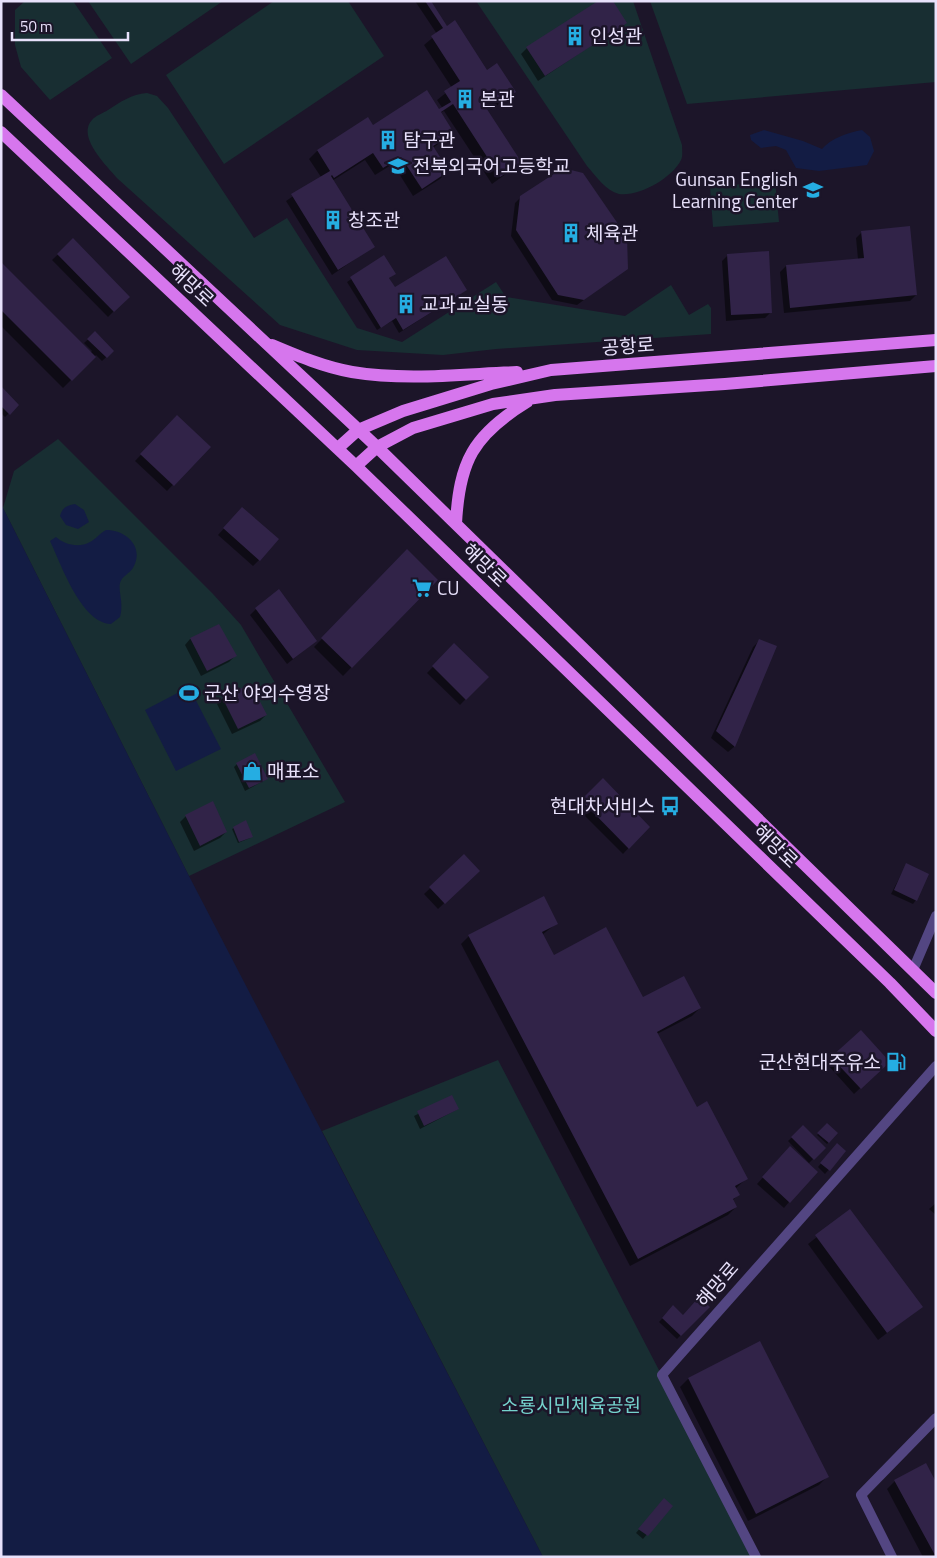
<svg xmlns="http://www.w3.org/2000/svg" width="937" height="1558" viewBox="0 0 937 1558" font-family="'Titillium Web','Noto Sans KR',sans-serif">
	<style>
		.green { fill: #182e32 }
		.water { fill: #131c44 }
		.shadow { fill: #0007 }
		.building { fill: #312348 }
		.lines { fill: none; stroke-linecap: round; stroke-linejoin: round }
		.minor { stroke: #534682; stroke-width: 10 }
		.primary { stroke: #d676ed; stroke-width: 12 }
		.labels { text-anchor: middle; stroke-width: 5; stroke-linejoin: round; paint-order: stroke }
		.poi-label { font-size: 19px; fill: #e8e1fb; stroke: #1c1529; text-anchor: start }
		.street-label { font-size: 19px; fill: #e8e1fb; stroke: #1c1529 }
		.park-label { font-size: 19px; fill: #75d3cd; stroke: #1c1529 }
	</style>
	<rect width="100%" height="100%" fill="#1c1529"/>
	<path class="green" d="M 25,1 L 73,1 L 112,58 L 50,100 L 21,67 L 15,45 L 15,10 Z
		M 88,1 L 223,1 L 131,64 Z
		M 274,1 L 348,1 L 384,56 L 224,164 L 166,75 Z
		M 476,1 L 633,1 L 682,145 C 682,150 683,156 681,160 C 672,178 639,197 619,194 C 606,191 596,176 587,166 Z
		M 650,1 L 936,1 L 936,82 L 687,104 Z
		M 147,93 L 157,96 L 168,108 L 254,238 L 287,218 L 357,328 L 402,342 L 496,282 L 506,297 L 625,316 L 671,285 L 689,315 L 708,304 L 711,308 L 711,334 L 496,349 L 443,355 L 357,350 L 280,325 L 118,179 C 108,167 76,137 92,120 C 95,116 103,113 108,110 C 121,102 131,94 147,93 Z
		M 775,181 L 779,222 L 713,227 L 710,187 Z
		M 58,439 L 213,594 L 241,625 L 345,802 L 189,876 L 3,508 L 14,471 Z
		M 498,1060 L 756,1557 L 543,1557 L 322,1131 Z"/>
	<path class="water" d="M 764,130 L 803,141 L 822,149 C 830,139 849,132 862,130 L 870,137 L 874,151 L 867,165 L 819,171 L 796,168 L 786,150 L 776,146 L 761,148 L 751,140 L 750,135 Z
		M 1,504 L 189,876 L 543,1557 L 1,1557 Z
		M 75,504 L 84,510 L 89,522 L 78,529 L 66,525 L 60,516 C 62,508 67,505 75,504 Z
		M 106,530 C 126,530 145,547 133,568 C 129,574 122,576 120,583 C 118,592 124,602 120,617 L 111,624 C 81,623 61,564 50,541 L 56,537 C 65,545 79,548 90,542 C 96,539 100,533 106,530 Z
		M 189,687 L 221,749 L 176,771 L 145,710 Z"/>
	<path class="shadow" d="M 415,1 L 430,1 L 447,27 L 487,71 L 515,92 L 491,110 L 482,97 L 479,99 L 521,163 L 492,184 L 444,111 L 440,113 L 453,133 L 433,148 L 448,171 L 440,179 L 413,196 L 393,164 L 375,175 L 365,160 L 332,181 L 374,246 L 332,275 L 286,201 L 321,177 L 309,159 L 317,151 L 368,119 L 373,126 L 443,109 L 437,100 L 452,88 L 424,45 L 437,34 Z
		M 625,23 L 538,81 L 521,54 L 527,48 Z
		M 521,197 L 626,269 L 577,305 L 552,300 L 511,236 L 515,203 Z
		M 862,232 L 916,295 L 910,301 L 784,313 L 780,272 L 786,266 L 858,259 L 856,238 Z
		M 73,240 L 128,297 L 108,317 L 52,260 Z
		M 728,255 L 771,312 L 765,318 L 726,321 L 722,261 Z
		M 384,257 L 394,274 L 389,278 L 395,289 L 466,290 L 399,333 L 392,321 L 377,330 L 347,282 Z
		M 1,264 L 90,353 L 92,351 L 84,343 L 95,333 L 113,351 L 102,361 L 96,355 L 63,388 L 1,326 Z
		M 1,388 L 17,405 L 5,417 L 1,413 Z
		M 177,417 L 209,447 L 167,491 L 135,461 Z
		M 237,514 L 259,560 L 253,566 L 218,535 Z
		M 407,551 L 436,580 L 343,676 L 314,647 Z
		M 256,609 L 316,641 L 287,664 L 250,615 Z
		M 218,625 L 235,656 L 229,662 L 201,676 L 185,645 L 190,639 Z
		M 759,641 L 775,647 L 734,747 L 728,752 L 711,738 L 753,647 Z
		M 454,645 L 487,677 L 460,705 L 427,673 Z
		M 223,698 L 266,715 L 260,721 L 232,734 L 217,704 Z
		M 237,764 L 267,779 L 245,791 L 234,767 Z
		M 603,780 L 648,827 L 623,854 L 576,807 Z
		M 186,816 L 226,832 L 220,838 L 194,851 L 180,822 Z
		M 234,828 L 250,838 L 238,843 L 232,829 Z
		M 464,856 L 478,871 L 438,909 L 424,894 Z
		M 906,865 L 916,900 L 913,904 L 891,894 Z
		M 557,923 L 542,935 L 553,957 L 643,999 L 700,1008 L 692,1016 L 657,1034 L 696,1108 L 746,1179 L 735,1189 L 738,1195 L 732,1201 L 736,1207 L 728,1215 L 630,1266 L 461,944 L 469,936 Z
		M 861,1032 L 888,1062 L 854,1094 L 827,1064 Z
		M 452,1096 L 458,1109 L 420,1129 L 414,1116 Z
		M 827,1125 L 836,1134 L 827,1144 L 817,1135 Z
		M 803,1127 L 824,1148 L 809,1163 L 788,1141 Z
		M 833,1149 L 845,1151 L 825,1174 L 818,1167 Z
		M 784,1154 L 789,1202 L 784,1208 L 757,1184 Z
		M 936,1203 L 936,1215 L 929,1209 Z
		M 850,1211 L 921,1307 L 878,1340 L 808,1244 Z
		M 673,1307 L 683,1317 L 708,1307 L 677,1339 L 659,1322 Z
		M 759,1343 L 827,1477 L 819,1485 L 748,1521 L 680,1387 L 688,1379 Z
		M 895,1481 L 936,1484 L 936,1557 L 923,1557 L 887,1489 Z
		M 660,1504 L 671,1506 L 643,1539 L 636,1533 Z"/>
	<path class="building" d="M 425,1 L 431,1 L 447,26 L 455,20 L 487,70 L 497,63 L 516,92 L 499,103 L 491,90 L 479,97 L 522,163 L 500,177 L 453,104 L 441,112 L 454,133 L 433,146 L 449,171 L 422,189 L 401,157 L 383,168 L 373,153 L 334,178 L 332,175 L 331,176 L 375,247 L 338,270 L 291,194 L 330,171 L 317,150 L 368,117 L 373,125 L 427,90 L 439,109 L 451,102 L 444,91 L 460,81 L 431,36 L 443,28 Z
		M 598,1 L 613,1 L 627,23 L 545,76 L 526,47 Z
		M 563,168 L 583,173 L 627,237 L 628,269 L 584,300 L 558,295 L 516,230 L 520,196 Z
		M 910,226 L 917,295 L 790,308 L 786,265 L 864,258 L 861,231 Z
		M 73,238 L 130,297 L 114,312 L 57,254 Z
		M 769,251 L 772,313 L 731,315 L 727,254 Z
		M 384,255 L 396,274 L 389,278 L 395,287 L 446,256 L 467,290 L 403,330 L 396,318 L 381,328 L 350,277 Z
		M 1,262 L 96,357 L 72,381 L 1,310 Z
		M 95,331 L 114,351 L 107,358 L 87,339 Z
		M 1,386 L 19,405 L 10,415 L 1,406 Z
		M 177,415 L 211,447 L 174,486 L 140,454 Z
		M 242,507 L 279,539 L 260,561 L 223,528 Z
		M 407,549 L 438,580 L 352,668 L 321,638 Z
		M 279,589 L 317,641 L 293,659 L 255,608 Z
		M 219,624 L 237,656 L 207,671 L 190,638 Z
		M 759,639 L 777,646 L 735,747 L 716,731 Z
		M 454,643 L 489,677 L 466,700 L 432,666 Z
		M 251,684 L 267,715 L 238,729 L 222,697 Z
		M 255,753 L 268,779 L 249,788 L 236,763 Z
		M 603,778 L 650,827 L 629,849 L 581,800 Z
		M 213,801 L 227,832 L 200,846 L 185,815 Z
		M 246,820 L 253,837 L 239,842 L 233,827 Z
		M 464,854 L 480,871 L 445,904 L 429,887 Z
		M 906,863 L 929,874 L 917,901 L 894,890 Z
		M 544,896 L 558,924 L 542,932 L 554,955 L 606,927 L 643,997 L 684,976 L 701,1008 L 657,1032 L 697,1107 L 707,1101 L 748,1179 L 735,1186 L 740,1195 L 733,1199 L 737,1207 L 638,1259 L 468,935 Z
		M 861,1030 L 890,1062 L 861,1089 L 831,1057 Z
		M 452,1095 L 459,1109 L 424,1126 L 417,1111 Z
		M 827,1123 L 838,1133 L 829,1143 L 817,1133 Z
		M 803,1125 L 826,1148 L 814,1160 L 791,1137 Z
		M 837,1143 L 846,1151 L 830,1171 L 820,1163 Z
		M 790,1146 L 818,1172 L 790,1203 L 762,1177 Z
		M 850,1209 L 923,1307 L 887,1333 L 815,1235 Z
		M 699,1297 L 710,1307 L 681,1336 L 662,1318 L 673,1305 L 683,1315 Z
		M 760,1341 L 829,1477 L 756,1514 L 688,1378 Z
		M 926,1463 L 936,1482 L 936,1557 L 894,1480 Z
		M 664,1498 L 673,1506 L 648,1536 L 638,1529 Z"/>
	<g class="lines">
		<path class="minor" d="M 913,970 L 936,916
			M 756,1557 L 662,1375 L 936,1066
			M 892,1557 L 861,1495 L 936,1418"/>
		<path class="primary" d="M 1,95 L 377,447 L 936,993
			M 1,132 L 356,466 L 890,983 L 936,1031
			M 272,345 C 298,356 324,367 352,372 C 406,381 464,374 517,372
			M 338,448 L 358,430 L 403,411 L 491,384 L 551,370 L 936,340
			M 356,466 L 377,447 L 413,428 L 493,404 L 555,395 L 725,384 L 936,366
			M 456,524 C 459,462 473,435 527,402"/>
	</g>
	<defs>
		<symbol id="building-bare" viewBox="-9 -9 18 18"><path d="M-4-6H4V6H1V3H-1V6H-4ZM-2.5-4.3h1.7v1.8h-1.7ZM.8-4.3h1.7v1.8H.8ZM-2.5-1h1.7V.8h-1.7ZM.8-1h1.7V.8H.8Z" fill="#25ade2" stroke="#1c1529" stroke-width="2.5" paint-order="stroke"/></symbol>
		<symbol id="school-bare" viewBox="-9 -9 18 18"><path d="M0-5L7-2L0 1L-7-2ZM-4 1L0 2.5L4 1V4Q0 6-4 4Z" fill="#25ade2" stroke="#1c1529" stroke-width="2.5" paint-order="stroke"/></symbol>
		<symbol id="supermarket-bare" viewBox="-9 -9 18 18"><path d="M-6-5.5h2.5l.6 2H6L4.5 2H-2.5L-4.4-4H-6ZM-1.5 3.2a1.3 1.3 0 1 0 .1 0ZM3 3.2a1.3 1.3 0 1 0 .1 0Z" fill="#25ade2" stroke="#1c1529" stroke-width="2.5" paint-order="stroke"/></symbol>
		<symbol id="stadium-bare" viewBox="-9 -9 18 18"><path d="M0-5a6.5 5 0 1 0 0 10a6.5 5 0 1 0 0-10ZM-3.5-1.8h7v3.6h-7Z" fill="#25ade2" stroke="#1c1529" stroke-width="2.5" paint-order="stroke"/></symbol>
		<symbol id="shop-bare" viewBox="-9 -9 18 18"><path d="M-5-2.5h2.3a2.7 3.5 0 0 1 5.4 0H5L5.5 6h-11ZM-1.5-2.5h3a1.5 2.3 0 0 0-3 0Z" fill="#25ade2" stroke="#1c1529" stroke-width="2.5" paint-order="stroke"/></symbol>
		<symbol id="bus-bare" viewBox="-9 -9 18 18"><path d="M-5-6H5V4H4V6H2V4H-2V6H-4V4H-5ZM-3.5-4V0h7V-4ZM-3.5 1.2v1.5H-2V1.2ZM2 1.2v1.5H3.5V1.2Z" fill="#25ade2" stroke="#1c1529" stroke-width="2.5" paint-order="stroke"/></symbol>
		<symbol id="fuel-bare" viewBox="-9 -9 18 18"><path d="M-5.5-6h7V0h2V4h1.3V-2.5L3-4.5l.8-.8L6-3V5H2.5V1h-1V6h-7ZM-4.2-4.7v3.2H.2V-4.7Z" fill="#25ade2" stroke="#1c1529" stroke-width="2.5" paint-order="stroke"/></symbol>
	</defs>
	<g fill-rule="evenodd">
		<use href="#building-bare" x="561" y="22" width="28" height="28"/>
		<use href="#building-bare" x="451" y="85" width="28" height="28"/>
		<use href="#building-bare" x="374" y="126" width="28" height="28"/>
		<use href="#school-bare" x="384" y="152" width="28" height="28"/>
		<use href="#school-bare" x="799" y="176" width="28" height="28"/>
		<use href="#building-bare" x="319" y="206" width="28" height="28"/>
		<use href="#building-bare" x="557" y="219" width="28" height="28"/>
		<use href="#building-bare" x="392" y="290" width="28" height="28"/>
		<use href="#supermarket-bare" x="408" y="574" width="28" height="28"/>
		<use href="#stadium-bare" x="175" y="679" width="28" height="28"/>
		<use href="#shop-bare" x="238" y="757" width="28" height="28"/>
		<use href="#bus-bare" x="656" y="792" width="28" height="28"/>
		<use href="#fuel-bare" x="882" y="1048" width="28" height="28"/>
	</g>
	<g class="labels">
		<g class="poi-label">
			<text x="590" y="43">인성관</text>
			<text x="480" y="106">본관</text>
			<text x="403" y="147">탐구관</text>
			<text x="413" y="173">전북외국어고등학교</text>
			<text x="798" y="186" text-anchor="end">Gunsan English<tspan x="798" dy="22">Learning Center</tspan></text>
			<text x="348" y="227">창조관</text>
			<text x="586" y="240">체육관</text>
			<text x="421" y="311">교과교실동</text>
			<text x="437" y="595">CU</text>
			<text x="204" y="700">군산 야외수영장</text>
			<text x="267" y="778">매표소</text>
			<text x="655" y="813" text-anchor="end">현대차서비스</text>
			<text x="881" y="1069" text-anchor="end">군산현대주유소</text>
		</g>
		<g class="street-label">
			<text transform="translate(192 285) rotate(43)" y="7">해망로</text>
			<text transform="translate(628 346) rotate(-4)" y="7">공항로</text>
			<text transform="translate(485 565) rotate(44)" y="7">해망로</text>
			<text transform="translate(776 846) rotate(44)" y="7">해망로</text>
			<text transform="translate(717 1284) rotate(-49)" y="7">해망로</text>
		</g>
		<g class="park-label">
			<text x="571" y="1412">소룡시민체육공원</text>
		</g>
	</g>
	<rect width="937" height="1558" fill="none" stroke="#e8e1fb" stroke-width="5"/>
	<path d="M12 32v8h116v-8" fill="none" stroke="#e8e1fb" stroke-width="2.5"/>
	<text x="20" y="32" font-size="15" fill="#e8e1fb" stroke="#1c1529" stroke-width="4" paint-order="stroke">50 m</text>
</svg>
